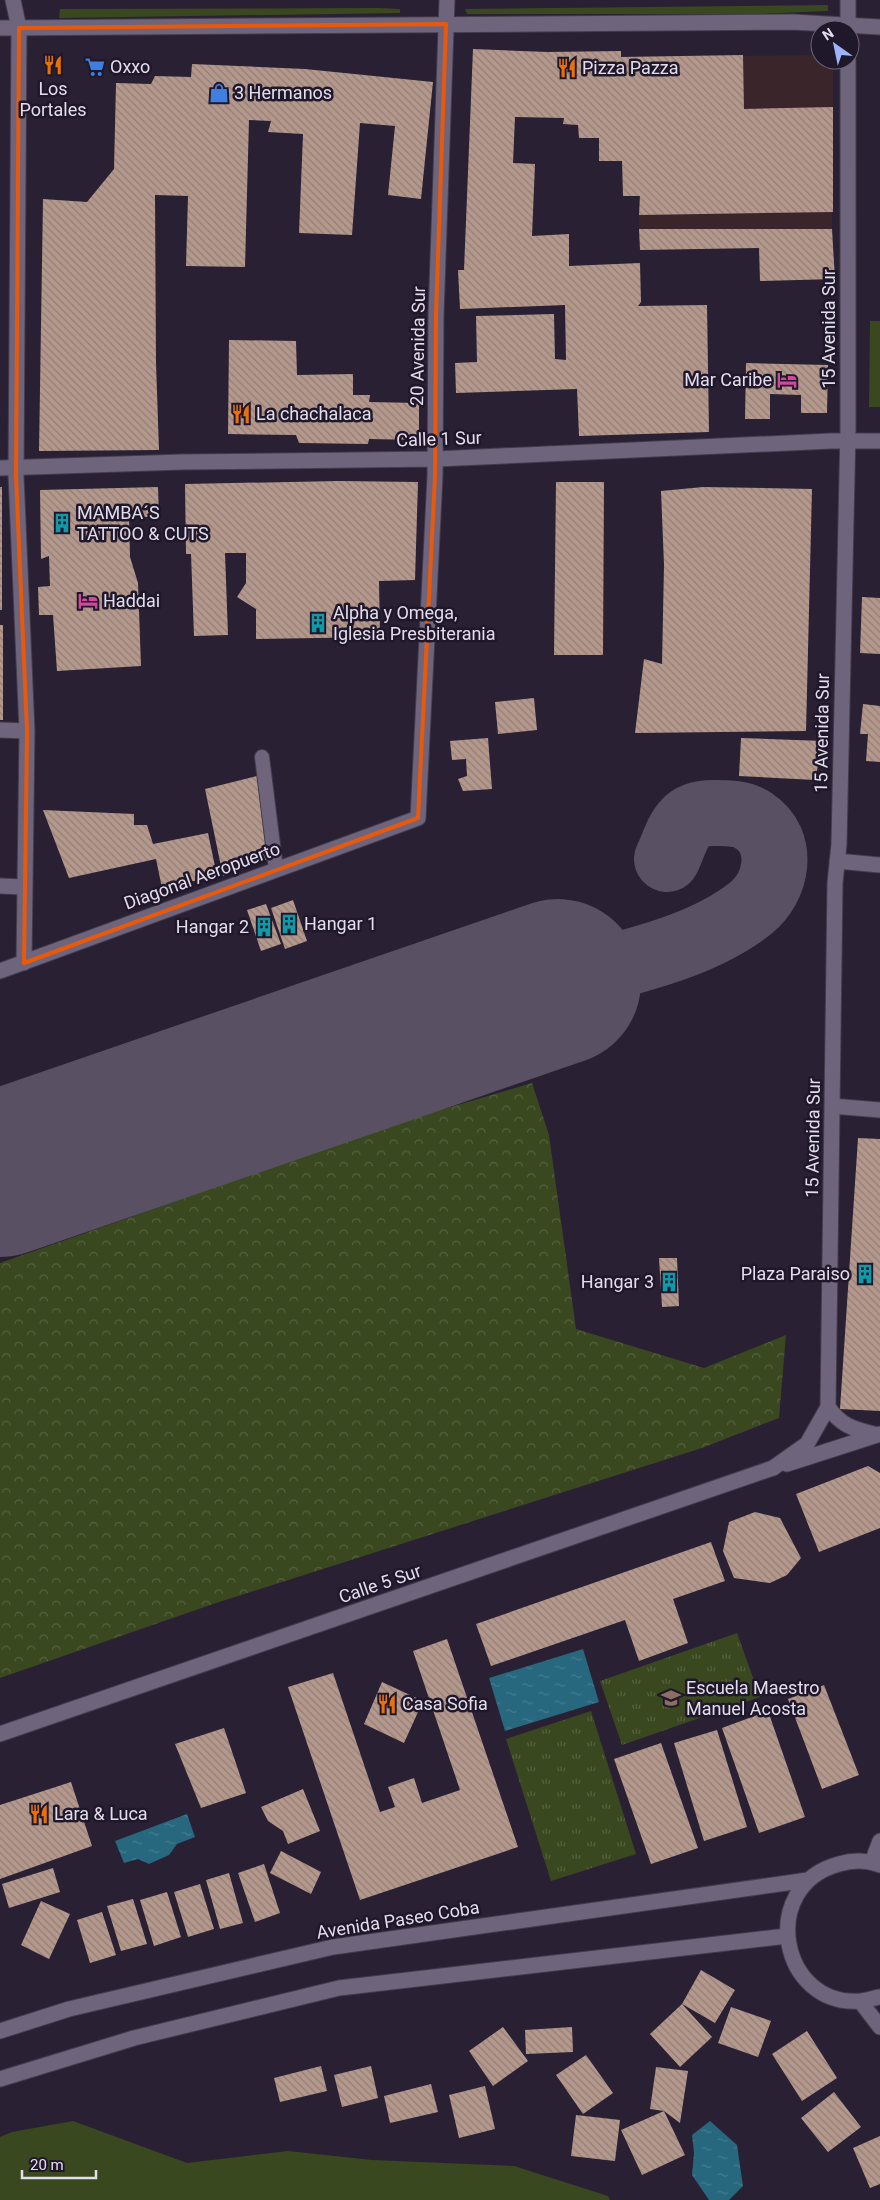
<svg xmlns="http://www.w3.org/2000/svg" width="880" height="2200" viewBox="0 0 880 2200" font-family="Roboto,sans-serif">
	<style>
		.medical { fill: #3a262a }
		.green { fill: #3a481f }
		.forest { fill: url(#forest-crowns) }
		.park { fill: url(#park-tufts) }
		.water { fill: url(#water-ripples) }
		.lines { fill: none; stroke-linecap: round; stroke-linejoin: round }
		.taxiway { stroke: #595063; stroke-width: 66 }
		.runway { stroke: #595063; stroke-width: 166 }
		.building { fill: url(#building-back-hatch) }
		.service-casing { stroke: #443c4d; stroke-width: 16 }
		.minor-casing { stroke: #443c4d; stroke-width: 17 }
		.tertiary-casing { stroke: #443c4d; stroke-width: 17 }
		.secondary-casing { stroke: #443c4d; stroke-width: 17 }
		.service { stroke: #6e657c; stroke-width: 14 }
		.minor { stroke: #6e657c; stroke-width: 15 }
		.tertiary { stroke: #6e657c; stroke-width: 15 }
		.secondary { stroke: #6e657c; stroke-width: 15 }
		.marked { fill: none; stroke: #e8590c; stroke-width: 4; stroke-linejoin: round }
		.labels { text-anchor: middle; stroke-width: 5; stroke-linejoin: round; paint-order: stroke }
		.poi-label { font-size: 18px; fill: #e3ddeb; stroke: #1f172a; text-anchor: start }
		.street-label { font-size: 18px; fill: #e3ddeb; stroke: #1f172a }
	</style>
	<defs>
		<pattern id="forest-crowns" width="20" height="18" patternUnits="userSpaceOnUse" patternTransform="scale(1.25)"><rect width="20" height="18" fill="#3a481f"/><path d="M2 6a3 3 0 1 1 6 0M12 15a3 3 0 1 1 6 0" fill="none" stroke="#566240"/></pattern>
		<pattern id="park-tufts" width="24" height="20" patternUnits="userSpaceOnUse" patternTransform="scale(1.25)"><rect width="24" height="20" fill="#3a481f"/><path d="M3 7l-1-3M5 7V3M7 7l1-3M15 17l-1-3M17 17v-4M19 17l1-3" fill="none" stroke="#566240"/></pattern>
		<pattern id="water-ripples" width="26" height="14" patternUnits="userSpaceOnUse" patternTransform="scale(1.25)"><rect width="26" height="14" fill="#27687f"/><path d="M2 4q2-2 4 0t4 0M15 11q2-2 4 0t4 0" fill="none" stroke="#467d91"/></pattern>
		<pattern id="building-back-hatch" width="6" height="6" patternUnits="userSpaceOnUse" patternTransform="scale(1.25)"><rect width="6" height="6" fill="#b4988c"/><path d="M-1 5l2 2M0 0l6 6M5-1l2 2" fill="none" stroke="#927e77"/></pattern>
	</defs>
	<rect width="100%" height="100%" fill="#292034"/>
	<path class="medical" d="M 820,55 L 820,60 L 833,60 L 832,229 L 639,229 L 638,57 Z"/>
	<path class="green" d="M 828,5 L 828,11 L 757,14 L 467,14 L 465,9 Z
		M 379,8 L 400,9 L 400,13 L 59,18 L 60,9 Z
		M 870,321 L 880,321 L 880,407 L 869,407 Z
		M 73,2121 L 187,2163 L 288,2151 L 372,2160 L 514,2166 L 608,2196 L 610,2200 L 0,2200 L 0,2137 L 12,2132 Z"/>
	<path class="forest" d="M 532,1083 L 549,1135 L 576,1329 L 704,1368 L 786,1335 L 779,1418 L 702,1448 L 216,1603 L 0,1678 L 0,1263 L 410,1119 Z"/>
	<path class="park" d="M 737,1633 L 760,1697 L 622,1745 L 600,1681 Z
		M 591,1711 L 636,1854 L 551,1881 L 506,1739 Z"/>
	<path class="water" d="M 583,1649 L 599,1702 L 505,1731 L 489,1678 Z
		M 187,1814 L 195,1837 L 177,1844 L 169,1855 L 149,1864 L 138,1859 L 124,1863 L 115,1841 Z
		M 710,2121 L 737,2145 L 743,2186 L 729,2200 L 709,2200 L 692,2175 L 694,2153 L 692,2135 Z"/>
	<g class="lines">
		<path class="taxiway" d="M 558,982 C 621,963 698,950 751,908 C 777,887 786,842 754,821 C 743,813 727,813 714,813 C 705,813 693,814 686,822 C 677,831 673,847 667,859"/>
		<path class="runway" d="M 0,1174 L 558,982"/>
	</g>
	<path class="building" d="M 473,49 L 548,52 L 621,51 L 621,57 L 743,55 L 744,109 L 833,107 L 833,212 L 639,215 L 640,196 L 623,196 L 622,161 L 599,161 L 599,138 L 579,138 L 578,125 L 563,124 L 564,118 L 515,117 L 513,163 L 535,164 L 532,236 L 569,234 L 569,266 L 640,263 L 641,302 L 638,306 L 707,305 L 709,432 L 579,436 L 577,389 L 456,393 L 455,363 L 477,362 L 476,316 L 554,314 L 555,359 L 566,360 L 565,305 L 460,309 L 458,270 L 464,270 Z
		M 192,64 L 305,69 L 433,82 L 421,199 L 388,195 L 395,126 L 360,123 L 352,235 L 299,233 L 303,134 L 268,132 L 271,121 L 249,120 L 245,267 L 186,266 L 188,196 L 155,195 L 156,363 L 159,450 L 39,451 L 43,199 L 87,202 L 114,169 L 116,83 L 151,84 L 155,76 L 191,77 Z
		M 639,229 L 832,229 L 835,279 L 760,281 L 759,248 L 640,250 Z
		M 229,340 L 296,341 L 297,375 L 353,374 L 353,395 L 370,395 L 369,402 L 419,403 L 419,440 L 369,439 L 368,444 L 299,443 L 296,435 L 228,434 Z
		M 746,363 L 828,365 L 827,413 L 801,413 L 801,395 L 770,394 L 770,419 L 745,419 Z
		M 339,481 L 418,482 L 415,580 L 379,581 L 380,637 L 256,639 L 256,609 L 237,597 L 246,583 L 246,553 L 225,553 L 228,635 L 194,636 L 191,554 L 186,554 L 185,484 Z
		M 556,482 L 604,482 L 603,655 L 554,655 Z
		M 0,487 L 2,487 L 2,610 L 0,610 Z
		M 158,487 L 159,517 L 129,517 L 130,557 L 138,583 L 141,666 L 57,671 L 53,615 L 39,615 L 38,587 L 50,586 L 49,556 L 41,559 L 40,490 Z
		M 703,487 L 812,489 L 806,731 L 635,733 L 644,659 L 662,664 L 664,565 L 661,491 Z
		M 862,597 L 880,598 L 880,654 L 860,653 Z
		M 0,625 L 3,625 L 3,720 L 0,720 Z
		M 534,698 L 537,730 L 498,734 L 495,702 Z
		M 863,704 L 880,706 L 880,762 L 866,761 L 868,734 L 860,734 Z
		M 488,738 L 492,789 L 463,791 L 458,779 L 467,776 L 466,759 L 452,760 L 450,741 Z
		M 741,738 L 823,741 L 815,780 L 739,776 Z
		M 261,775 L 271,858 L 223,876 L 205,789 Z
		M 43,810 L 134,814 L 134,825 L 147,825 L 153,844 L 208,833 L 217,876 L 162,888 L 156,859 L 69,878 Z
		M 293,900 L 307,941 L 285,949 L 271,908 Z
		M 266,904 L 281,944 L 261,951 L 247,910 Z
		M 858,1138 L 880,1139 L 880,1411 L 840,1409 Z
		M 659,1258 L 677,1258 L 679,1306 L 662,1307 Z
		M 868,1466 L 880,1473 L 880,1528 L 819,1552 L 796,1494 Z
		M 755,1512 L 780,1518 L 801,1558 L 787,1575 L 770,1583 L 734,1578 L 723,1551 L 729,1522 Z
		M 711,1542 L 725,1581 L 673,1599 L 688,1643 L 639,1661 L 625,1620 L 491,1666 L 476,1624 Z
		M 447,1639 L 518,1847 L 360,1900 L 288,1687 L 333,1673 L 380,1812 L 395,1807 L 388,1787 L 414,1778 L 422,1803 L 460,1790 L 413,1651 Z
		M 382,1682 L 423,1701 L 404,1743 L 364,1724 Z
		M 824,1685 L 859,1775 L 822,1789 L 788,1699 Z
		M 768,1711 L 805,1817 L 759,1833 L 722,1728 Z
		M 224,1728 L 246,1793 L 201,1808 L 175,1744 Z
		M 717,1730 L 747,1827 L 704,1841 L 674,1743 Z
		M 661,1743 L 698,1848 L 651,1864 L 614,1759 Z
		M 71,1782 L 92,1846 L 0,1879 L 0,1805 Z
		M 303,1789 L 320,1831 L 288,1844 L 283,1831 L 268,1821 L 261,1807 Z
		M 281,1851 L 321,1872 L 311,1894 L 270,1873 Z
		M 264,1864 L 280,1913 L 255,1922 L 238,1873 Z
		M 53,1868 L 60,1892 L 9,1908 L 2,1884 Z
		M 229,1873 L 243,1923 L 220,1929 L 206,1880 Z
		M 200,1884 L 214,1929 L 188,1937 L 174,1892 Z
		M 167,1892 L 181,1937 L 154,1946 L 140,1900 Z
		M 133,1899 L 147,1944 L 121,1951 L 107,1906 Z
		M 41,1901 L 70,1914 L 49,1959 L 21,1945 Z
		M 102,1912 L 116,1955 L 90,1963 L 77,1920 Z
		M 701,1970 L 735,1990 L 715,2023 L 682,2004 Z
		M 682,2004 L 712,2037 L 680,2067 L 650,2034 Z
		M 731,2007 L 771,2021 L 758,2057 L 718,2043 Z
		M 503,2027 L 528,2061 L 493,2086 L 469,2051 Z
		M 572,2027 L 573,2052 L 526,2054 L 525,2030 Z
		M 807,2031 L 837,2078 L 802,2101 L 772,2054 Z
		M 586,2055 L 613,2093 L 583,2114 L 556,2075 Z
		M 321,2066 L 327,2091 L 280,2102 L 274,2078 Z
		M 371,2066 L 378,2098 L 342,2107 L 334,2075 Z
		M 656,2067 L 688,2071 L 680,2123 L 664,2111 L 685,2155 L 642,2175 L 621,2130 L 664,2111 L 650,2109 Z
		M 431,2084 L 438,2112 L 390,2123 L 384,2096 Z
		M 485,2086 L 495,2129 L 459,2138 L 449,2095 Z
		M 834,2092 L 861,2127 L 828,2152 L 801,2118 Z
		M 576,2115 L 620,2120 L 615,2161 L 571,2156 Z
		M 880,2136 L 880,2184 L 870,2188 L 853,2148 Z"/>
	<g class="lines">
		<defs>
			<path id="service" d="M 262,757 L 276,869"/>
			<path id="minor" d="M 13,0 L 19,28 L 16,476 L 27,731 L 24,963
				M 848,30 L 848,0
				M 0,468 L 182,462 L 436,459 L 831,441 L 880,441
				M 0,730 L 27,731
				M 837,861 L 880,865
				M 0,886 L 24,887
				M 0,971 L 418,818 L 435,476 L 436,315 L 447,0
				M 832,1106 L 880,1110
				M 828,1407 C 842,1427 855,1429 877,1435
				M 787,1464 L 880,1434
				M 773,1468 L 807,1444 L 828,1407 L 835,883 L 839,844 L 848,429 L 848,60
				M 872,1862 L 880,1841"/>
			<path id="tertiary" d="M 0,28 L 793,22 L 880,27
				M 0,1734 L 773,1468"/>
			<path id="secondary" d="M 880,1865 C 867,1860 852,1860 839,1864 C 757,1886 780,2008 861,2001 C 867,2000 874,1998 880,1997
				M 860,2001 L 880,2027
				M 0,2031 L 69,2009 L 333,1947 L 808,1880
				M 0,2079 L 134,2038 L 339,1988 L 787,1936"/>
		</defs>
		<use href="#service" class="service-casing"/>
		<use href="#minor" class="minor-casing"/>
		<use href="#tertiary" class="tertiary-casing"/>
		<use href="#secondary" class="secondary-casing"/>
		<use href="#service" class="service"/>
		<use href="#minor" class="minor"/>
		<use href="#tertiary" class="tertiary"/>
		<use href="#secondary" class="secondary"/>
	</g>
	<path class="marked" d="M 446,24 L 436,315 L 435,476 L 418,818 L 24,963 L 27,731 L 16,476 L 19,28 Z"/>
	<defs>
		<symbol id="restaurant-bare" viewBox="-9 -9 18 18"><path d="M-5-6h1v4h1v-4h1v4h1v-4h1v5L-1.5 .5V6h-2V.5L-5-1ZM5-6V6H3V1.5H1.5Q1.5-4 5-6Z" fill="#e8710a" stroke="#1f172a" stroke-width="2.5" paint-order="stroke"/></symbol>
		<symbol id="supermarket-bare" viewBox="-9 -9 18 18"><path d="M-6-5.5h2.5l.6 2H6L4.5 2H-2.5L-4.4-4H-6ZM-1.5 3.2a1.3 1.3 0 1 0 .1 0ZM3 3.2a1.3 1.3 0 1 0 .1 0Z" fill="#3f7fe0" stroke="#1f172a" stroke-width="2.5" paint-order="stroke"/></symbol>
		<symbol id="shop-bare" viewBox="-9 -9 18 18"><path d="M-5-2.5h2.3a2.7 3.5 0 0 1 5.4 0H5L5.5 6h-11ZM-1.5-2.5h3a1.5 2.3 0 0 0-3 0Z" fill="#3f7fe0" stroke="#1f172a" stroke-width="2.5" paint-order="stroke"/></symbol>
		<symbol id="hotel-bare" viewBox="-9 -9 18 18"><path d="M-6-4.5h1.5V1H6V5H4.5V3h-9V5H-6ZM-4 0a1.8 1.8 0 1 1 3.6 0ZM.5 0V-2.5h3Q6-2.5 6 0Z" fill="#d1479c" stroke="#1f172a" stroke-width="2.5" paint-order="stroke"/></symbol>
		<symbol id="building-bare" viewBox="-9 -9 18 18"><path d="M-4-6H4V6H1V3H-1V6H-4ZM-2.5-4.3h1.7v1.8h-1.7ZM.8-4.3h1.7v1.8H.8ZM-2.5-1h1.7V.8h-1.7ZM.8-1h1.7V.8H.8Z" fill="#0f9aa8" stroke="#1f172a" stroke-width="2.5" paint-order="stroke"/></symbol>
		<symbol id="school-bare" viewBox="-9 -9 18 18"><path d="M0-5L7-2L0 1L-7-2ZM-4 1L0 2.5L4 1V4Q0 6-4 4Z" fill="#8d6e63" stroke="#1f172a" stroke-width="2.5" paint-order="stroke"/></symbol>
	</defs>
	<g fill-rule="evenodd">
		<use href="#restaurant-bare" x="39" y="51" width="28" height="28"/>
		<use href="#supermarket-bare" x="81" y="53" width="28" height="28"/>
		<use href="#restaurant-bare" x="553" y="54" width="28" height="28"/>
		<use href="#shop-bare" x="205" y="79" width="28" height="28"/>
		<use href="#hotel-bare" x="773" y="366" width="28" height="28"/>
		<use href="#restaurant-bare" x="227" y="400" width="28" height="28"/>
		<use href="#building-bare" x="48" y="509" width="28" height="28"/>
		<use href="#hotel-bare" x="74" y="587" width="28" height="28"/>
		<use href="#building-bare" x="304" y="609" width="28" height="28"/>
		<use href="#building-bare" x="275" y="910" width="28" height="28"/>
		<use href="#building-bare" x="250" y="913" width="28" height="28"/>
		<use href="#building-bare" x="851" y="1260" width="28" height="28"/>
		<use href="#building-bare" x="655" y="1268" width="28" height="28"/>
		<use href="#school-bare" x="657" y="1684" width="28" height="28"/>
		<use href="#restaurant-bare" x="373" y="1690" width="28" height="28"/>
		<use href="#restaurant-bare" x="25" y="1800" width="28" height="28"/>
	</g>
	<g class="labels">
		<g class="poi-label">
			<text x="110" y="73">Oxxo</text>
			<text x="582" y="74">Pizza Pazza</text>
			<text x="53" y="95" text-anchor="middle">Los<tspan x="53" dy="21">Portales</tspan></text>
			<text x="234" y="99">3 Hermanos</text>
			<text x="772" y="386" text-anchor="end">Mar Caribe</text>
			<text x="256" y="420">La chachalaca</text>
			<text x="77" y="519">MAMBA´S<tspan x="77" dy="21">TATTOO &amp; CUTS</tspan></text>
			<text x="103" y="607">Haddai</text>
			<text x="333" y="619">Alpha y Omega,<tspan x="333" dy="21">Iglesia Presbiterania</tspan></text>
			<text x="304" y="930">Hangar 1</text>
			<text x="249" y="933" text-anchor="end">Hangar 2</text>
			<text x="850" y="1280" text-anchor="end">Plaza Paraiso</text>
			<text x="654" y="1288" text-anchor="end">Hangar 3</text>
			<text x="686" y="1694">Escuela Maestro<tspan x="686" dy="21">Manuel Acosta</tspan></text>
			<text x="402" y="1710">Casa Sofia</text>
			<text x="54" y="1820">Lara &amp; Luca</text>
		</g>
		<g class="street-label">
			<text transform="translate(829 329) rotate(-90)" y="6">15 Avenida Sur</text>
			<text transform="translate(418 346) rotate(-89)" y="6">20 Avenida Sur</text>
			<text transform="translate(439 439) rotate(-2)" y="6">Calle 1 Sur</text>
			<text transform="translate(822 733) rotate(-89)" y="6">15 Avenida Sur</text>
			<text transform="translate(202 876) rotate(-20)" y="6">Diagonal Aeropuerto</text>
			<text transform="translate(813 1138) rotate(-89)" y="6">15 Avenida Sur</text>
			<text transform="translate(380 1584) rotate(-19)" y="6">Calle 5 Sur</text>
			<text transform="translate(398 1920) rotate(-9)" y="6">Avenida Paseo Coba</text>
		</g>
	</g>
	<g transform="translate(835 45) rotate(327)"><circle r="24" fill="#1f172a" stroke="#6d6677"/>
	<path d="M0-4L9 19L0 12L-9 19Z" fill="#9bb4fd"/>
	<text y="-8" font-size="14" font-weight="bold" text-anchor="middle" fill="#e3ddeb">N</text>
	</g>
	<path d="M22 2170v8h74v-8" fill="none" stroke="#e3ddeb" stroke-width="2.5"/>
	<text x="30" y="2170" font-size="15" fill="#e3ddeb" stroke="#1f172a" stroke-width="4" paint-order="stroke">20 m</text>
</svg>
